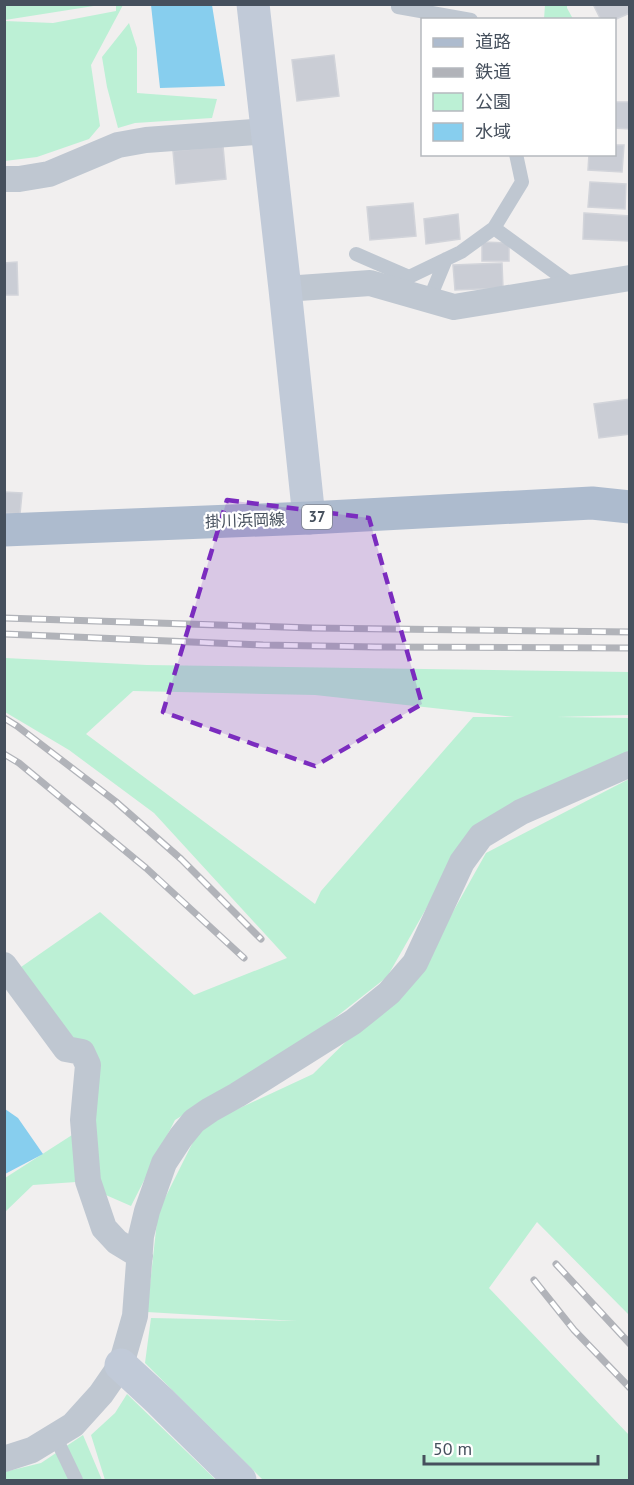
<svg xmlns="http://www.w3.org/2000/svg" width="634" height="1485" viewBox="0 0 634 1485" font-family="'PT Sans','Noto Sans JP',sans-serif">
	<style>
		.green { fill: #bcf0d5; fill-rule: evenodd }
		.water { fill: #87ceee }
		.building { fill: #cacdd5; stroke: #d2d4da; stroke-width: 1.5 }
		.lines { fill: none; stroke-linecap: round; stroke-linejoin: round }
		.lane { stroke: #bfc7d1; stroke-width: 14 }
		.street { stroke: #bfc7d1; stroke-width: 26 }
		.secondary { stroke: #c1cad8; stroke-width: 33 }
		.primary { stroke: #adbbce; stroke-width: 33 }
		.rail-casing { stroke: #b1b3b9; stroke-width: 7 }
		.rail { stroke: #fff; stroke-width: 4.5; stroke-dasharray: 14; stroke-linecap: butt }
		.marked { fill: #7b2cbf; fill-opacity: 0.2; stroke: #7b2cbf; stroke-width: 4.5; stroke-dasharray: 12 8; stroke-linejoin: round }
		.labels { text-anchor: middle; stroke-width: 4.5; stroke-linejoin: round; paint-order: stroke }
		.shield { fill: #fff; stroke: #7e848e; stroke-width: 1.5 }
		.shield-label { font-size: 15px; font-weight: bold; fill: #46505d }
		.street-label { font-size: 16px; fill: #46505d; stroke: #fff }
	</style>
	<rect width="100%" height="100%" fill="#f1efef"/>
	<path class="green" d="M 5,4 L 100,4 L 100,5 L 5,20 Z
		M 116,5 L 123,5 L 91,65 L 100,126 L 89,139 L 37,157 L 5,161 L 5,21 L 53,23 L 116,11 Z
		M 545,5 L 567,5 L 567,8 L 573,19 L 544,19 Z
		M 129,23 L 137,48 L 137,93 L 217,99 L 212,118 L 135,123 L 118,128 L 107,87 L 102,57 Z
		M 5,658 L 147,665 L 629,672 L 629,715 L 557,717 L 629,718 L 629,753 L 466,839 L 387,977 L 313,1035 L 175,1120 L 131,1206 L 76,1182 L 33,1185 L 5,1212 L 5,1178 L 83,1128 L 82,1052 L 11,974 L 100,912 L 194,995 L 287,958 L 154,813 L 69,750 L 5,712 ZM 133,691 L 315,695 L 514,717 L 473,717 L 321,891 L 315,904 L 86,734 Z
		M 629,779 L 629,1315 L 537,1222 L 489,1288 L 629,1435 L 629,1480 L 263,1480 L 145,1363 L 151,1318 L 297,1321 L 147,1312 L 158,1212 L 201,1126 L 313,1074 L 422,967 L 486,853 Z
		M 127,1394 L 216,1480 L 105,1480 L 91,1435 L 115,1413 Z
		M 83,1435 L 102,1480 L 5,1480 L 4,1472 L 41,1463 Z"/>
	<path class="water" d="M 151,5 L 212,5 L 225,86 L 160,88 Z
		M 5,1109 L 18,1118 L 43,1154 L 5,1174 Z"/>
	<path class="building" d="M 593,4 L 630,4 L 630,13 L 614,20 L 601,20 Z
		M 334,55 L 339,96 L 297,101 L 292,60 Z
		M 614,102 L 630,102 L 630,129 L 614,128 Z
		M 614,145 L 624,145 L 622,172 L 588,170 L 589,154 L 614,154 Z
		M 223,146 L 226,179 L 176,184 L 173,151 Z
		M 590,182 L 626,184 L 625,209 L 588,207 Z
		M 413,203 L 416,236 L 370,240 L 367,207 Z
		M 584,213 L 630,216 L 629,241 L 583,239 Z
		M 458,214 L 460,239 L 426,244 L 424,219 Z
		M 482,242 L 509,243 L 509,261 L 482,261 Z
		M 17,262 L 18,295 L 4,295 L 4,263 Z
		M 502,263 L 503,288 L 455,290 L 453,265 Z
		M 630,399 L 630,434 L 599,438 L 594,404 Z
		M 4,492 L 22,493 L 20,514 L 4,513 Z"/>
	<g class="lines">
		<path class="lane" d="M 398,7 L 471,20
			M 516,154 L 522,182 L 494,228 L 575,287
			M 356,254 L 409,277 L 461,252 L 494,228
			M 429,300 L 446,259
			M 55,1436 L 76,1480"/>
		<path class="street" d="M 4,179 L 19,179 L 49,174 L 118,145 L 146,140 L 268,131
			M 285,289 L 370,283 L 454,307 L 630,278
			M 4,965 L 66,1049 L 82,1052 L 88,1065 L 83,1120 L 88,1181 L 104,1228 L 117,1242 L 140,1256
			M 4,1459 L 32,1450 L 73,1425 L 101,1394 L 121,1365 L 135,1316 L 141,1236 L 147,1211 L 164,1163 L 181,1137 L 194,1121 L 210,1110 L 237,1095 L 353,1022 L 389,993 L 415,963 L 462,862 L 481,836 L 521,812 L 630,764"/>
		<path class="secondary" d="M 253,4 L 285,289 L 309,518
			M 121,1365 L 160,1401 L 240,1480"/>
		<path class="primary" d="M 4,530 L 309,518 L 592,503 L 630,507"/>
		<defs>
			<path id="rail" d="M 4,618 L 312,628 L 630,632
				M 4,634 L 263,645 L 376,647 L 630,648
				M 4,718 L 17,726 L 115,801 L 181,859 L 261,939
				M 4,754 L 19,763 L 146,868 L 244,958
				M 556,1264 L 630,1344
				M 534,1280 L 574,1330 L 630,1388"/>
		</defs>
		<use href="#rail" class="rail-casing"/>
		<use href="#rail" class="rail"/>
	</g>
	<path class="marked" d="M 227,500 L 369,518 L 422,704 L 315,766 L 163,712 Z"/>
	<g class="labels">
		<rect class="shield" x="302" y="505" width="30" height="24" rx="4.5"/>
		<g class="shield-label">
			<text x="317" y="522">37</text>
		</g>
		<g class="street-label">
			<text transform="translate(245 520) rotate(-2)" y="6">掛川浜岡線</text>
		</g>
	</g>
	<rect width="634" height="1485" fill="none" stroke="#46505d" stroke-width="12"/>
	<rect x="421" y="18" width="195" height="138" fill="#ffffff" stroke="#b5b9be" stroke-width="1.5"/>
	<rect x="433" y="38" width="30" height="9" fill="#adbbce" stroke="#b5b9be" stroke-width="1.5"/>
	<text x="475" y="48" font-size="18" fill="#46505d">道路</text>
	<rect x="433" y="68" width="30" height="9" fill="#b1b3b9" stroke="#b5b9be" stroke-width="1.5"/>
	<text x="475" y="78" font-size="18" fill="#46505d">鉄道</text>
	<rect x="433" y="93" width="30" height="18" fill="#bcf0d5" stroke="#b5b9be" stroke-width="1.5"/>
	<text x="475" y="108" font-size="18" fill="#46505d">公園</text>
	<rect x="433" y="123" width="30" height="18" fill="#87ceee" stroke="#b5b9be" stroke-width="1.5"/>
	<text x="475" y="138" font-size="18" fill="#46505d">水域</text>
	<path d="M424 1455v9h174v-9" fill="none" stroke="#46505d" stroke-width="3"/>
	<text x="433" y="1455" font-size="18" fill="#46505d" stroke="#ffffff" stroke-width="4.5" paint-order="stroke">50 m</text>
</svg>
